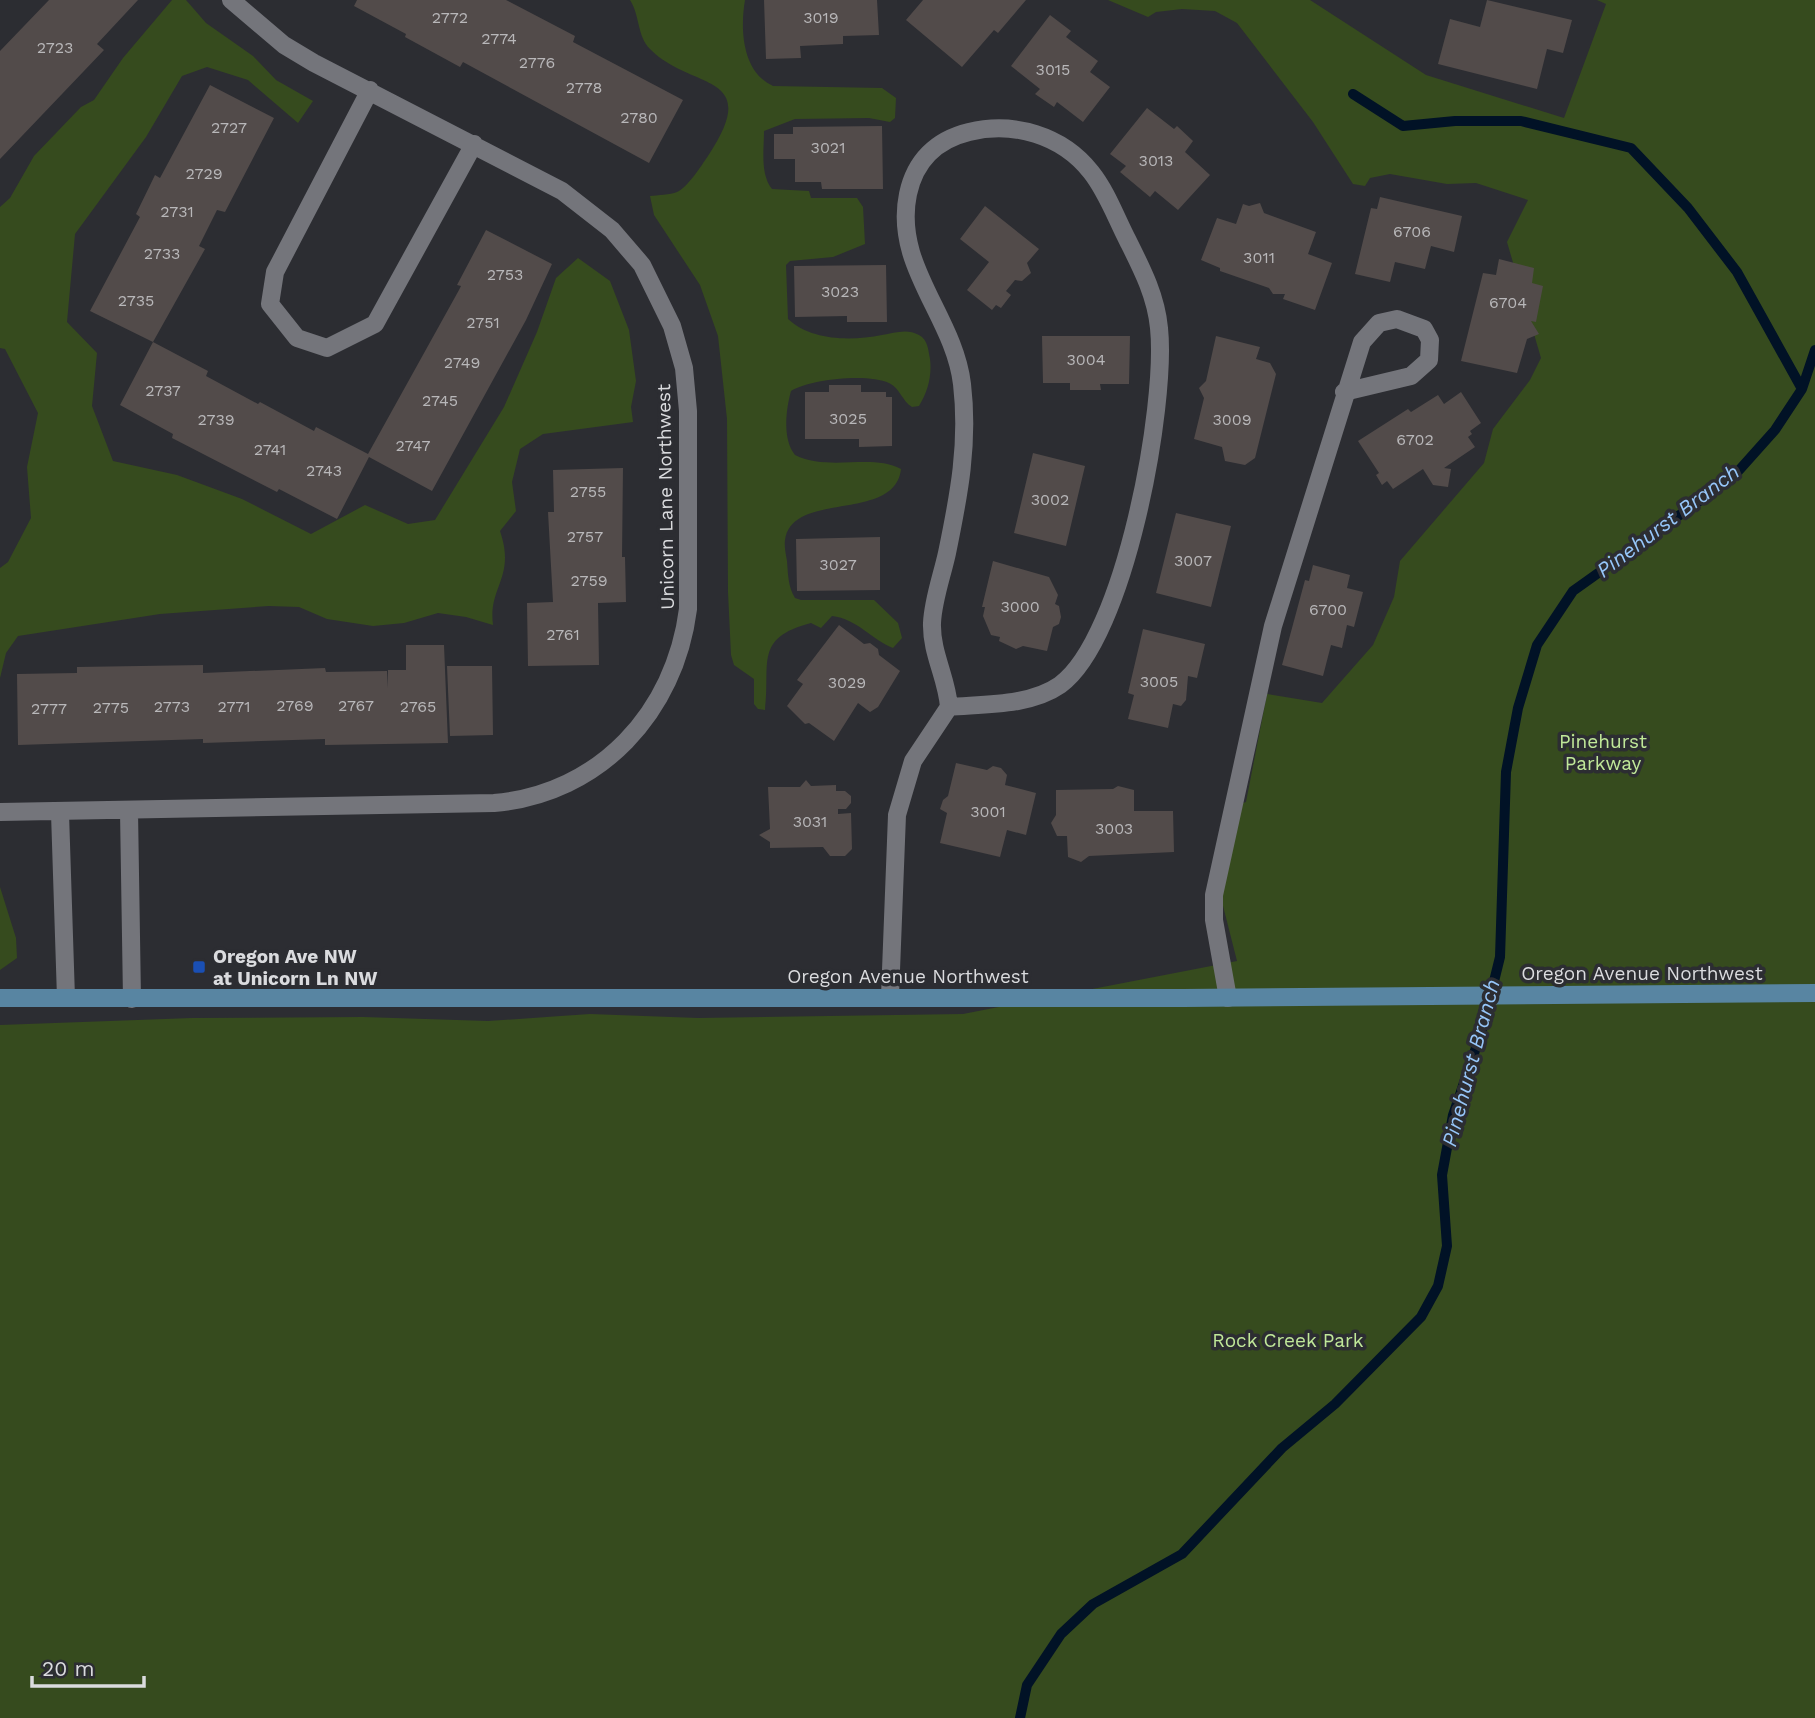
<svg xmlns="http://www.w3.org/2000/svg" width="1815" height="1718" viewBox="0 0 1815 1718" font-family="'Work Sans',sans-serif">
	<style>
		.green { fill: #364b1e }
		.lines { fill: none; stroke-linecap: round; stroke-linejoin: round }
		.stream { stroke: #011226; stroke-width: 10 }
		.building { fill: #524b4a }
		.lane { stroke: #74757b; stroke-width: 18 }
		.street { stroke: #74757b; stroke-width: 18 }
		.secondary { stroke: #5885a2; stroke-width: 18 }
		.transit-dot { fill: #1a4fb4; stroke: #2c2d32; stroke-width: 2.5 }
		.labels { text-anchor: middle; stroke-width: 7; stroke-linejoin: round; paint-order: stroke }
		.number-label { font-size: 16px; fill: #b8b7b9 }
		.street-label { font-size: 19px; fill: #dadbde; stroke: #2c2d32 }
		.park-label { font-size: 19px; fill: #c0e899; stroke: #2c2d32 }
		.poi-label { font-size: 19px; font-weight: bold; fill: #dadbde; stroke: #2c2d32; text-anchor: start }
		.water-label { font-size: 21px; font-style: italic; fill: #96c6f9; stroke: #2c2d32 }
	</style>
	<rect width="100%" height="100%" fill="#2c2d32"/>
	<path class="green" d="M 172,0 L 186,0 L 206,23 L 253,56 L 276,80 L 313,101 L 298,123 L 248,80 L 207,67 L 182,76 L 146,137 L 75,234 L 67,322 L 97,353 L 92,406 L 113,461 L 177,475 L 242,499 L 311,534 L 365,505 L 408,524 L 435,520 L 504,407 L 537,332 L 556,278 L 578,258 L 610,281 L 629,330 L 636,381 L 631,407 L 633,422 L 543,434 L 520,449 L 512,482 L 516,511 L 500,531 C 516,578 488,586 493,625 L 466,617 L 438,613 L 404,623 L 373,626 L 327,619 L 299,607 L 269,606 L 160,614 L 18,636 L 6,653 L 0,678 L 0,568 L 8,562 L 31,518 L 27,467 L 38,413 L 5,349 L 0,348 L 0,207 L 10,198 L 34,156 L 81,107 L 94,100 L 123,58 Z
		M 630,0 L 745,0 C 740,29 742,72 773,86 L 882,88 L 896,98 L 895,118 L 890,122 L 869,118 L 795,119 L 764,131 C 764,150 760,174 772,189 L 809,191 L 811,198 L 857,198 L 863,207 L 865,244 L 833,257 L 790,261 L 786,265 L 788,319 C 812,341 851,341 882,335 C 894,333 907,328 919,335 C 928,340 928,349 930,359 C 932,376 928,391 919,406 L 912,407 C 902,401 900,388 889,383 C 868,373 810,379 791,391 C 786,409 782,439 795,455 C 830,472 871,453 901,469 C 895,523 792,490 785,540 C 784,546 786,555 787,561 C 788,574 788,587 795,598 L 801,600 L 874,600 L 898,623 L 902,638 L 893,648 C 871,639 857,619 832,616 L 821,628 L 811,623 C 753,638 771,664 765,710 L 758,709 L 754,704 L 754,679 L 734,665 L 731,655 L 728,592 L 727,419 L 718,336 L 700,285 L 654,215 L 650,196 C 658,195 670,195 677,192 C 688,187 701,166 708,156 C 764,71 691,91 650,49 C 637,36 640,15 630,0 Z
		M 1108,0 L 1310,0 L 1426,75 L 1564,118 L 1606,4 L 1597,0 L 1815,0 L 1815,1718 L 0,1718 L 0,1025 L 192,1018 L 363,1017 L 488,1021 L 590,1014 L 698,1018 L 963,1014 L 1237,961 L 1220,894 L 1243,803 L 1246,802 L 1267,694 L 1322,703 L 1373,645 L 1394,597 L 1400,561 L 1484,463 L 1493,429 L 1530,380 L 1541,358 L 1507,242 L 1528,200 L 1476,183 L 1447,184 L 1390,174 L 1370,178 L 1365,186 L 1353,184 L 1313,122 L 1237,23 L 1215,11 L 1182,9 L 1156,12 L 1148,17 Z
		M 0,887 L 16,938 L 17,958 L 0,970 Z"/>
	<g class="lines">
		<path class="stream" d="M 1353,94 L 1403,126 L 1455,121 L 1521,121 L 1631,148 L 1688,208 L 1737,272 L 1802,389
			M 1020,1718 L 1027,1685 L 1061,1634 L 1093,1604 L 1182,1554 L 1282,1448 L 1335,1404 L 1421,1317 L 1438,1286 L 1447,1246 L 1442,1175 L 1453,1115 L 1482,1030 L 1500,957 L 1506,772 L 1518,708 L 1537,645 L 1573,591 L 1733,477 L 1775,430 L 1802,389 L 1815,350"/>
	</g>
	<path class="building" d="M 49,0 L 138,0 L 97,44 L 104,50 L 0,159 L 0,51 Z
		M 357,0 L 506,0 L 575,36 L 573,42 L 683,100 L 649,163 L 463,62 L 460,67 L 405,37 L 406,34 L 354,6 Z
		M 764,0 L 877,0 L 879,35 L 843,36 L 843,44 L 800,46 L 801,58 L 766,59 Z
		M 923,0 L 1026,0 L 998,33 L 994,30 L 962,67 L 906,20 Z
		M 1487,0 L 1572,20 L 1563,53 L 1547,49 L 1537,89 L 1438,64 L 1450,19 L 1480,27 Z
		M 1050,15 L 1071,31 L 1066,37 L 1098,61 L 1090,72 L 1110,87 L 1083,122 L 1057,102 L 1054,107 L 1035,94 L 1040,89 L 1011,66 Z
		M 210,85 L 274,118 L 225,212 L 217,210 L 199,246 L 205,249 L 153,342 L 208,371 L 206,376 L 258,404 L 260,402 L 314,431 L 316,427 L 368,454 L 459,290 L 461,286 L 457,285 L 486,230 L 552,264 L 526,320 L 432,491 L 369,457 L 337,519 L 279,489 L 277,492 L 172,438 L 173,434 L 120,405 L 153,342 L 90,311 L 140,217 L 136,214 L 155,175 L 160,178 Z
		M 1147,108 L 1174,129 L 1177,126 L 1193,141 L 1185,152 L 1210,175 L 1178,210 L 1155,191 L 1150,197 L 1120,172 L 1126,166 L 1110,154 Z
		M 882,126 L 883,189 L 822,189 L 821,182 L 795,182 L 795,159 L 774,159 L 774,134 L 793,134 L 793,127 Z
		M 1380,197 L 1462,216 L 1454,252 L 1431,246 L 1425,269 L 1395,262 L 1390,282 L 1355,274 L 1371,208 L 1377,209 Z
		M 1260,203 L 1264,213 L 1316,232 L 1308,254 L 1332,263 L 1315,310 L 1283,299 L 1285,294 L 1273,294 L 1269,288 L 1220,271 L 1220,268 L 1201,260 L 1217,218 L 1236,224 L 1243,204 L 1249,206 Z
		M 985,206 L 1039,249 L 1027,263 L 1031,273 L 1022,281 L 1015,280 L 1006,291 L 1011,295 L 1001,308 L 996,305 L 992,310 L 967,290 L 989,262 L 960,239 Z
		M 1499,259 L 1534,268 L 1532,283 L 1543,286 L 1536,322 L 1531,321 L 1539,334 L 1527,339 L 1517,373 L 1461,361 L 1483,273 L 1496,275 Z
		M 886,265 L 887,322 L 847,322 L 847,316 L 795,317 L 794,266 Z
		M 1042,336 L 1130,336 L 1129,384 L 1100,384 L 1101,390 L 1070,390 L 1070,383 L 1043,383 Z
		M 1216,336 L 1260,347 L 1256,359 L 1270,363 L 1276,374 L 1255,458 L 1245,465 L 1225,461 L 1222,447 L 1194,439 L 1204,398 L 1199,388 L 1206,381 Z
		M 829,385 L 861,385 L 861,392 L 886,392 L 886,397 L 892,397 L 892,446 L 859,447 L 859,439 L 805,439 L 805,392 L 829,392 Z
		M 1461,392 L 1481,423 L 1470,431 L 1472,434 L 1468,437 L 1475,447 L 1444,468 L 1451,469 L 1448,487 L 1433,485 L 1423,469 L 1393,489 L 1387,481 L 1382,485 L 1376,475 L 1379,473 L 1358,441 L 1408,409 L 1411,412 L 1438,395 L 1444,404 Z
		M 1033,453 L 1085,466 L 1066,546 L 1014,533 Z
		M 623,468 L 622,557 L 625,557 L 626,602 L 598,603 L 599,665 L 528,666 L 527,603 L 553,602 L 548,512 L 554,512 L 553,470 Z
		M 1176,513 L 1231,526 L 1211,607 L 1156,593 Z
		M 880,537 L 880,590 L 797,591 L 796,539 Z
		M 993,561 L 1049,577 L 1058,595 L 1055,604 L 1059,606 L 1061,617 L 1059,624 L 1053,627 L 1047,651 L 1023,646 L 1016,649 L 999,641 L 1000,637 L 991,635 L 983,616 L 985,607 L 982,607 Z
		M 1313,565 L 1350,575 L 1347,588 L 1363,592 L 1354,627 L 1347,625 L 1342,648 L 1331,645 L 1323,676 L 1282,665 L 1305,580 L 1309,581 Z
		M 839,625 L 864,644 L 870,643 L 878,649 L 879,655 L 900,671 L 878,707 L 870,712 L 858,703 L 834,741 L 809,723 L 805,724 L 787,706 L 803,684 L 797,680 Z
		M 1143,629 L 1205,644 L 1197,678 L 1188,676 L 1186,700 L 1181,706 L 1173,704 L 1168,728 L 1128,719 L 1134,695 L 1128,693 Z
		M 406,645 L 444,645 L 448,743 L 325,745 L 325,739 L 203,743 L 203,739 L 18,745 L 17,674 L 77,673 L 77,667 L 203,665 L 203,673 L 325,668 L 326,672 L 387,671 L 388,688 L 388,670 L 406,670 Z
		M 447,666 L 492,666 L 493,735 L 450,736 Z
		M 956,763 L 987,770 L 993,766 L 1001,768 L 1007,775 L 1005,785 L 1036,793 L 1026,835 L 1007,830 L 1000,857 L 940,843 L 947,813 L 940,809 L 943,800 L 948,796 Z
		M 806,780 L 811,786 L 836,785 L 836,791 L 845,791 L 851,796 L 851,803 L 846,809 L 838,809 L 838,814 L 851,813 L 852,849 L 845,856 L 830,856 L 823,847 L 770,848 L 770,842 L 759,835 L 770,829 L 768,787 L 800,787 Z
		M 1118,786 L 1134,790 L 1134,811 L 1173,811 L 1174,852 L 1089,856 L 1081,862 L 1068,857 L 1067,836 L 1057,836 L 1051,823 L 1056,815 L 1056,790 L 1113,789 Z"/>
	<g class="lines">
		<path class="lane" d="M 1228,998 L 1214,920 L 1214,895 L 1273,626 L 1362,342 L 1379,323 L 1397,319 L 1424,329 L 1430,340 L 1429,360 L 1411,376 L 1344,392"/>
		<path class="street" d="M 370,90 L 275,272 L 270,304 L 297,338 L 327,348 L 375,324 L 474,144
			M 129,811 L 132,999
			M 0,812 L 494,803 C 600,794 675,712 688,609 L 688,411 L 684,368 L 672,326 L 642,265 L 612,230 L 562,191 L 314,63 L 284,45 L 231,0
			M 60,813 L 66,998
			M 890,996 L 897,815 L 913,761 L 949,707 C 947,678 931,653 932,623 C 933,600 942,576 947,553 C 959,495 969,443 962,384 C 954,316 893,266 908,194 C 915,161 936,140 969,132 C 1013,121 1062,135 1091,172 C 1107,192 1116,218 1128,241 C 1142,269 1156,296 1159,328 C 1167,405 1125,638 1060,685 C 1030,706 984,704 949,707"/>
		<path class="secondary" d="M 0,998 L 1183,998 L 1815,993"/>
	</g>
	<rect class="transit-dot" x="192" y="960" width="14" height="14" rx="3.5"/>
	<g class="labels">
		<g class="number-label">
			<text x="450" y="23">2772</text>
			<text x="821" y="23">3019</text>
			<text x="499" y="44">2774</text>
			<text x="55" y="53">2723</text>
			<text x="537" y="68">2776</text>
			<text x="1053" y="75">3015</text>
			<text x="584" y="93">2778</text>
			<text x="639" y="123">2780</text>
			<text x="229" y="133">2727</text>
			<text x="828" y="153">3021</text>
			<text x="1156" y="166">3013</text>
			<text x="204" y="179">2729</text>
			<text x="177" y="217">2731</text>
			<text x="1412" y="237">6706</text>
			<text x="162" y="259">2733</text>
			<text x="1259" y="263">3011</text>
			<text x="505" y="280">2753</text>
			<text x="840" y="297">3023</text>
			<text x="136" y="306">2735</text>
			<text x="1508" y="308">6704</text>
			<text x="483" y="328">2751</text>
			<text x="1086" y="365">3004</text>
			<text x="462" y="368">2749</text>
			<text x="163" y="396">2737</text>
			<text x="440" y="406">2745</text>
			<text x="848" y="424">3025</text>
			<text x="216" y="425">2739</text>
			<text x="1232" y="425">3009</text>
			<text x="1415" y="445">6702</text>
			<text x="413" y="451">2747</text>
			<text x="270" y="455">2741</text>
			<text x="324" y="476">2743</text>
			<text x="588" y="497">2755</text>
			<text x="1050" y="505">3002</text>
			<text x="585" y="542">2757</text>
			<text x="1193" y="566">3007</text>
			<text x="838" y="570">3027</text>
			<text x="589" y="586">2759</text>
			<text x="1020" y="612">3000</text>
			<text x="1328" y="615">6700</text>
			<text x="563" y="640">2761</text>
			<text x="1159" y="687">3005</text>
			<text x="847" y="688">3029</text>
			<text x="295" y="711">2769</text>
			<text x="356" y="711">2767</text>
			<text x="172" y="712">2773</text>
			<text x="234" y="712">2771</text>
			<text x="418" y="712">2765</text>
			<text x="111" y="713">2775</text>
			<text x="49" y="714">2777</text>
			<text x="988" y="817">3001</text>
			<text x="810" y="827">3031</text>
			<text x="1114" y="834">3003</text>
		</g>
		<g class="street-label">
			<text transform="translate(665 497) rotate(-91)" y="7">Unicorn Lane Northwest</text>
			<text x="1642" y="980">Oregon Avenue Northwest</text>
			<text x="908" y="983">Oregon Avenue Northwest</text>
		</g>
		<g class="park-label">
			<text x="1603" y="748">Pinehurst<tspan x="1603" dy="22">Parkway</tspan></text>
			<text x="1288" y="1347">Rock Creek Park</text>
		</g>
		<g class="poi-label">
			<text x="213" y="963">Oregon Ave NW<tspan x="213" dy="22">at Unicorn Ln NW</tspan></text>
		</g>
		<g class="water-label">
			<text transform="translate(1668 521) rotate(-37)" y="7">Pinehurst Branch</text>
			<text transform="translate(1471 1063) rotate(-75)" y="7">Pinehurst Branch</text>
		</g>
	</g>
	<path d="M32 1676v10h112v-10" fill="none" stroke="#dadbde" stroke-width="3.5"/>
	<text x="42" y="1676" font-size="21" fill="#dadbde" stroke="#2c2d32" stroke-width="5" paint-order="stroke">20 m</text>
</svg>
